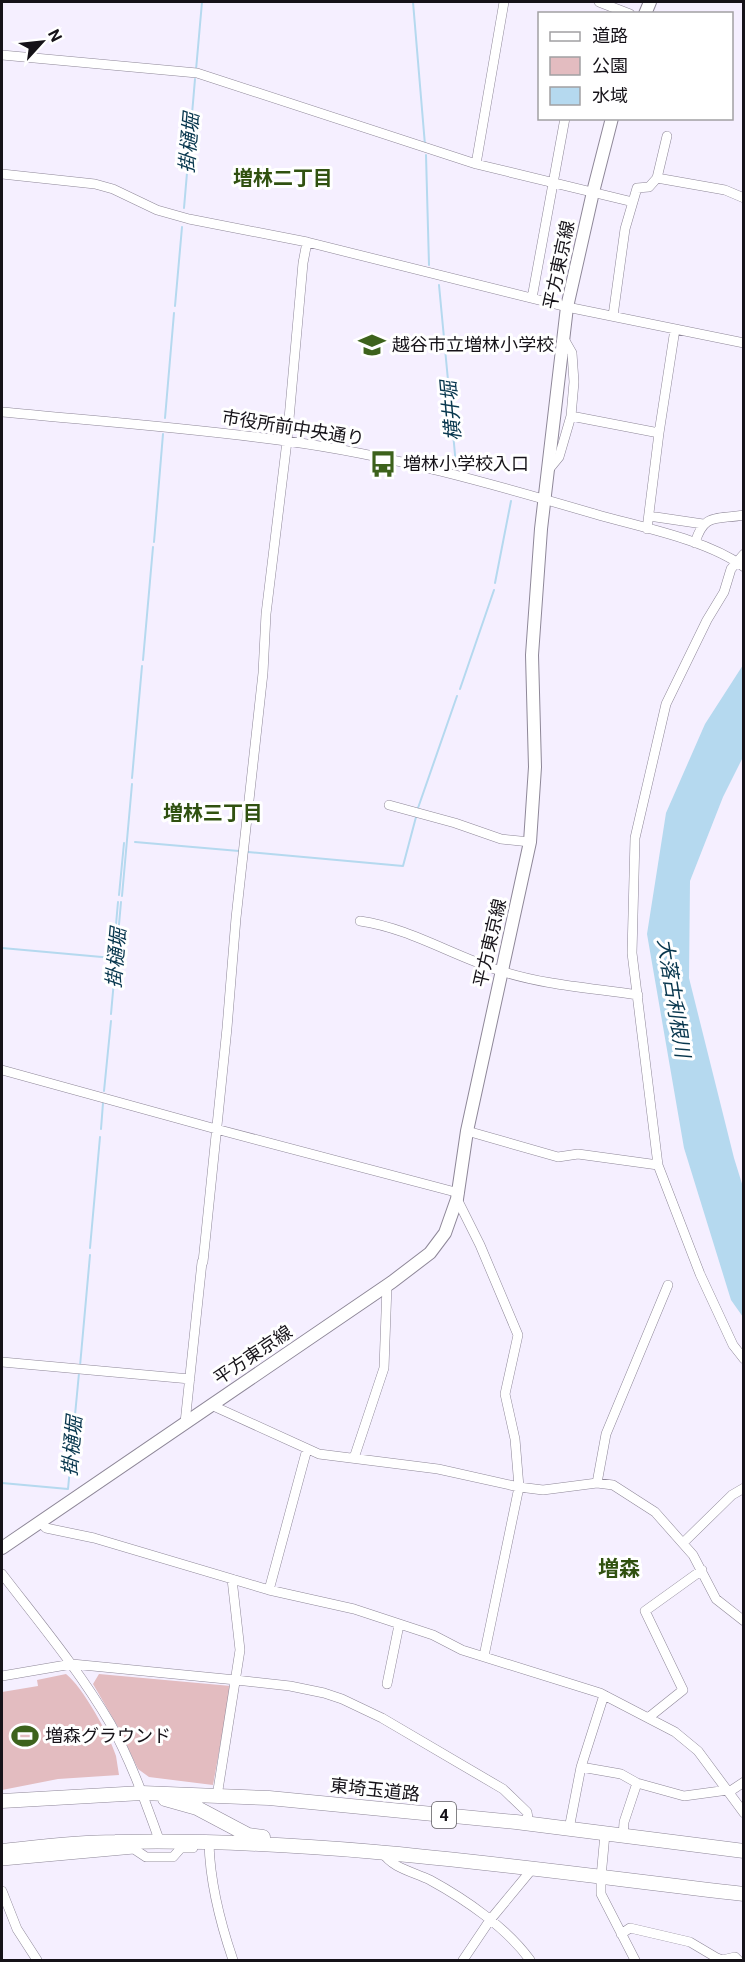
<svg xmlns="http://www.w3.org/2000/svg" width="745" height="1962" viewBox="0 0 745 1962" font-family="Roboto,'Noto Sans JP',sans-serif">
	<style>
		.green { fill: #e3bcc0 }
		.water { fill: #b5d9ef }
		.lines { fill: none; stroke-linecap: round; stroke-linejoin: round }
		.stream { stroke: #b5d9ef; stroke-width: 2 }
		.minor-casing { stroke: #8e8798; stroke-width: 10 }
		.major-casing { stroke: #8e8798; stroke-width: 14 }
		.highway-casing { stroke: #8e8798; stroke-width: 15 }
		.minor { stroke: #fff; stroke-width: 9 }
		.major { stroke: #fff; stroke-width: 12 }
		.highway { stroke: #fff; stroke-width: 14 }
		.labels { text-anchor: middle; stroke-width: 6; stroke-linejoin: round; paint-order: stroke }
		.shield { fill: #fff; stroke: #5b595d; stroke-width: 1.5 }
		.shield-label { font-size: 16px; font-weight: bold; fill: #151218 }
		.street-label { font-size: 18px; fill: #151218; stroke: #fff }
		.poi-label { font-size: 18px; fill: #151218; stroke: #fff; text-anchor: start }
		.water-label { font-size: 20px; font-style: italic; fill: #08374e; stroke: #fff }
		.neighbourhood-label { font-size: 20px; font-weight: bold; fill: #305110; stroke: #fff }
		.quarter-label { font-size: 21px; font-weight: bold; fill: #305110; stroke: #fff }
	</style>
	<rect width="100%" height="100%" fill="#f5efff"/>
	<path class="green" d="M 66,1674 C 82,1686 110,1736 116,1756 C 117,1762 118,1769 119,1775 L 58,1779 L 2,1790 L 2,1692 L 38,1686 L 37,1680 Z
		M 99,1674 L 231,1686 L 213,1785 L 149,1777 L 138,1769 L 118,1727 L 93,1684 Z"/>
	<path class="water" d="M 743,665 L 743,757 L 723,797 L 690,881 L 689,978 L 734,1158 L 743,1187 L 743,1317 L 731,1300 L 684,1148 L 647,934 L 666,813 L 705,724 Z"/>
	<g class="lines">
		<path class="stream" d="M 413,2 L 425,145
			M 196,70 L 202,2
			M 426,155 L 429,265
			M 184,208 L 195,79
			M 439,285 L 456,465
			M 175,306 L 182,227
			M 165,418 L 174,313
			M 154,542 L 163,434
			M 495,583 L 511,501
			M 143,660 L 153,547
			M 460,689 L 494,590
			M 132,778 L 142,666
			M 418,808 L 457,696
			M 135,842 L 239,851
			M 248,852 L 403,866 L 416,817
			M 119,895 L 124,843
			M 122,896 L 132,784
			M 2,948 L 113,958 L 118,902
			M 111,1014 L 121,902
			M 104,1091 L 111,1021
			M 101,1129 L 103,1103
			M 90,1248 L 100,1137
			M 80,1366 L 90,1255
			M 2,1483 L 68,1489 L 79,1373"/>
		<defs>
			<path id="minor" d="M 599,2 L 630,14
				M 2,55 L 197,73 L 476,164 L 633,202
				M 476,164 L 504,2
				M 2,174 L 95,184 L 113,189 L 157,210 L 189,219 L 307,242 L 567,307 L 744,343
				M 657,178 L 725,190 L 744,198
				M 532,298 L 565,118
				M 613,316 L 625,229 L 637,188 L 649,187 L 657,178 L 667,136
				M 564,339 L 572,353 L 574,382 L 571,416
				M 2,412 C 96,421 192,428 286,441 C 391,455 493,484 595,514 C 639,527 706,539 744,567
				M 550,468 L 559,457 L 571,416 L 659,433
				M 649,516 L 703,524
				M 647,529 L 659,433 L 675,329
				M 695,543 C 704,512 717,520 744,515
				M 744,554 L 731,569 L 724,592 L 707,620 L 666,704 L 635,838 L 632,953 L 658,1165 L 700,1274 L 733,1345 L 744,1359
				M 389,805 L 455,823 L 501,839 L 530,842
				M 360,921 C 409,928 451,955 498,970 C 542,985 592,988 638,995
				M 2,1070 L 216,1129 L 459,1193
				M 467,1131 L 558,1157 L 578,1154 L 658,1165
				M 457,1199 L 480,1245 L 518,1335 L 505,1394 L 515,1439 L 519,1487 L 484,1656
				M 203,1262 L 227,1028 L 236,918 L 263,673 L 266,614 L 287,441 L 303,263 L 307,242
				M 2,1362 L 190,1379
				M 211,1405 L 319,1454 L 438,1469 L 519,1487 L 543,1490 L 597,1483 L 613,1485 L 655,1512 L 693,1555 L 716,1599 L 744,1621
				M 185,1423 L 202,1262
				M 354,1458 L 384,1368 L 387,1285
				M 597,1483 L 606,1434 L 668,1285
				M 40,1522 L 46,1528 L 94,1538 L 269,1590 L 354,1609 L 433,1635 L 462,1650 L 600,1693 L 675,1732 L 698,1751 L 744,1813
				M 683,1543 L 732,1495 L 744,1488
				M 2,1574 C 39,1622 79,1670 110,1723 C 131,1761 145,1801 160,1842
				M 269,1590 L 307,1449
				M 2,1676 L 72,1664 L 236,1680 L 290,1686 L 324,1693 L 342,1699 L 382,1718 L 503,1789 L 527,1812 L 529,1824
				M 387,1684 L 399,1625
				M 648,1718 L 683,1690 L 645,1611 L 702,1570
				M 581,1767 L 621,1774 L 637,1783 L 684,1796 L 728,1790
				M 218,1790 L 240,1650 L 232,1579
				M 729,1792 L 744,1782
				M 569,1829 L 581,1767 L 604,1695
				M 605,1834 L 601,1877 L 601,1894 L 635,1960
				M 623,1837 L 624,1822 L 637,1783
				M 209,1843 C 210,1883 220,1922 233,1960
				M 383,1853 C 392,1868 414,1872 430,1880 C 465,1899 507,1928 530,1960
				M 2,1861 L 134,1849 L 146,1857 L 173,1857 L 181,1848 L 193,1848
				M 2,1891 L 17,1929 L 37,1960
				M 621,1934 L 630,1928 L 690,1942 L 717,1958 L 722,1960 L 735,1957 L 738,1960
				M 463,1960 L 490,1920 L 533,1868"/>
			<path id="major" d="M 645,14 L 650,2
				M 2,1548 L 392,1282 L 430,1253 L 445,1233 L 457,1199 L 467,1131 L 530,842 L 535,767 L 532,655 L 541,529 L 567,307 L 593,192 L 612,118"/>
			<path id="highway" d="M 165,1799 L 197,1808 L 248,1835 L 263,1837
				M 2,1801 L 142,1793 L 269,1798 L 516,1822 L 744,1851
				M 2,1851 C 39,1847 77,1842 115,1842 C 325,1837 535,1870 744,1894"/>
		</defs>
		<use href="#minor" class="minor-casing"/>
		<use href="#major" class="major-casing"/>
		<use href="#highway" class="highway-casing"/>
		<use href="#minor" class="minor"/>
		<use href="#major" class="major"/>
		<use href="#highway" class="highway"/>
	</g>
	<defs>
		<symbol id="school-bare" viewBox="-9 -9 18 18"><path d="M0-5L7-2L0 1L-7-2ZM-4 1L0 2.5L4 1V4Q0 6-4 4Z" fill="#3d621c" stroke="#fff" stroke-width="2.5" paint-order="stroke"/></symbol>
		<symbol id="bus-bare" viewBox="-9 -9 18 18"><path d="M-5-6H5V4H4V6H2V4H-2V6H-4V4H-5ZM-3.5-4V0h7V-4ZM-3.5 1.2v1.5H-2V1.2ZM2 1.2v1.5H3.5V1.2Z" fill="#3d621c" stroke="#fff" stroke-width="2.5" paint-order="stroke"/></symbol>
		<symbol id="stadium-bare" viewBox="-9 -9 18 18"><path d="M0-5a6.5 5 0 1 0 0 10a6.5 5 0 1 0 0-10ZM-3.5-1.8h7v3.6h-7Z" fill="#3d621c" stroke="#fff" stroke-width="2.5" paint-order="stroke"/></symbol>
	</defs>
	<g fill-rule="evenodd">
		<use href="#school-bare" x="353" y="326" width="38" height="38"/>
		<use href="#bus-bare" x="364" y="445" width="38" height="38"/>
		<use href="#stadium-bare" x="6" y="1717" width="38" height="38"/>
	</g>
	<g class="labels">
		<rect class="shield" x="432" y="1802" width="24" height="26" rx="4.5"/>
		<g class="shield-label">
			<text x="444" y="1821">4</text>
		</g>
		<g class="street-label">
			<text transform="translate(559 265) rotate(-78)" y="6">平方東京線</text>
			<text transform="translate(293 428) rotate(9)" y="6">市役所前中央通り</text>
			<text transform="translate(490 943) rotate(-77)" y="6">平方東京線</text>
			<text transform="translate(253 1355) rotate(-34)" y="6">平方東京線</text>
			<text transform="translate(375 1790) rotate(6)" y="6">東埼玉道路</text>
		</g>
		<g class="poi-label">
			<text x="392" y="351">越谷市立増林小学校</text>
			<text x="403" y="470">増林小学校入口</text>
			<text x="45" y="1742">増森グラウンド</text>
		</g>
		<g class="water-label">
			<text transform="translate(189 143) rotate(-85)" y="7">掛樋堀</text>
			<text transform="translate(451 411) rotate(-95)" y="7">横井堀</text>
			<text transform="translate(116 958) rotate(-85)" y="7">掛樋堀</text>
			<text transform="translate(674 998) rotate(81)" y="7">大落古利根川</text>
			<text transform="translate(72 1446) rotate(-85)" y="7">掛樋堀</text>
		</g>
		<g class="neighbourhood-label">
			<text x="283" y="185">増林二丁目</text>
			<text x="213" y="820">増林三丁目</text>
		</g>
		<g class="quarter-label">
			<text x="619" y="1576">増森</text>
		</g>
	</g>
	<rect width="745" height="1962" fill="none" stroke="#151218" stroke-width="6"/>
	<rect x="538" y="12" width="195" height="108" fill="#ffffff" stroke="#a1a0a3" stroke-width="1.5"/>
	<rect x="550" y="32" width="30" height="9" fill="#ffffff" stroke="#a1a0a3" stroke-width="1.5"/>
	<text x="592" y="42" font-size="18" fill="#151218">道路</text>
	<rect x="550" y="57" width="30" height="18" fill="#e3bcc0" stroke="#a1a0a3" stroke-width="1.5"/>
	<text x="592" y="72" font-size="18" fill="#151218">公園</text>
	<rect x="550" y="87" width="30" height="18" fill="#b5d9ef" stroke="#a1a0a3" stroke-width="1.5"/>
	<text x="592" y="102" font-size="18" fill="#151218">水域</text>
	<g transform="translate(42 42) rotate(63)" stroke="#ffffff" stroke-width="4.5" paint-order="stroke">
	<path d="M0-4.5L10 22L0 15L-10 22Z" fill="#151218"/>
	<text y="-9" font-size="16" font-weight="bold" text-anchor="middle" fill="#151218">N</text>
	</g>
</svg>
